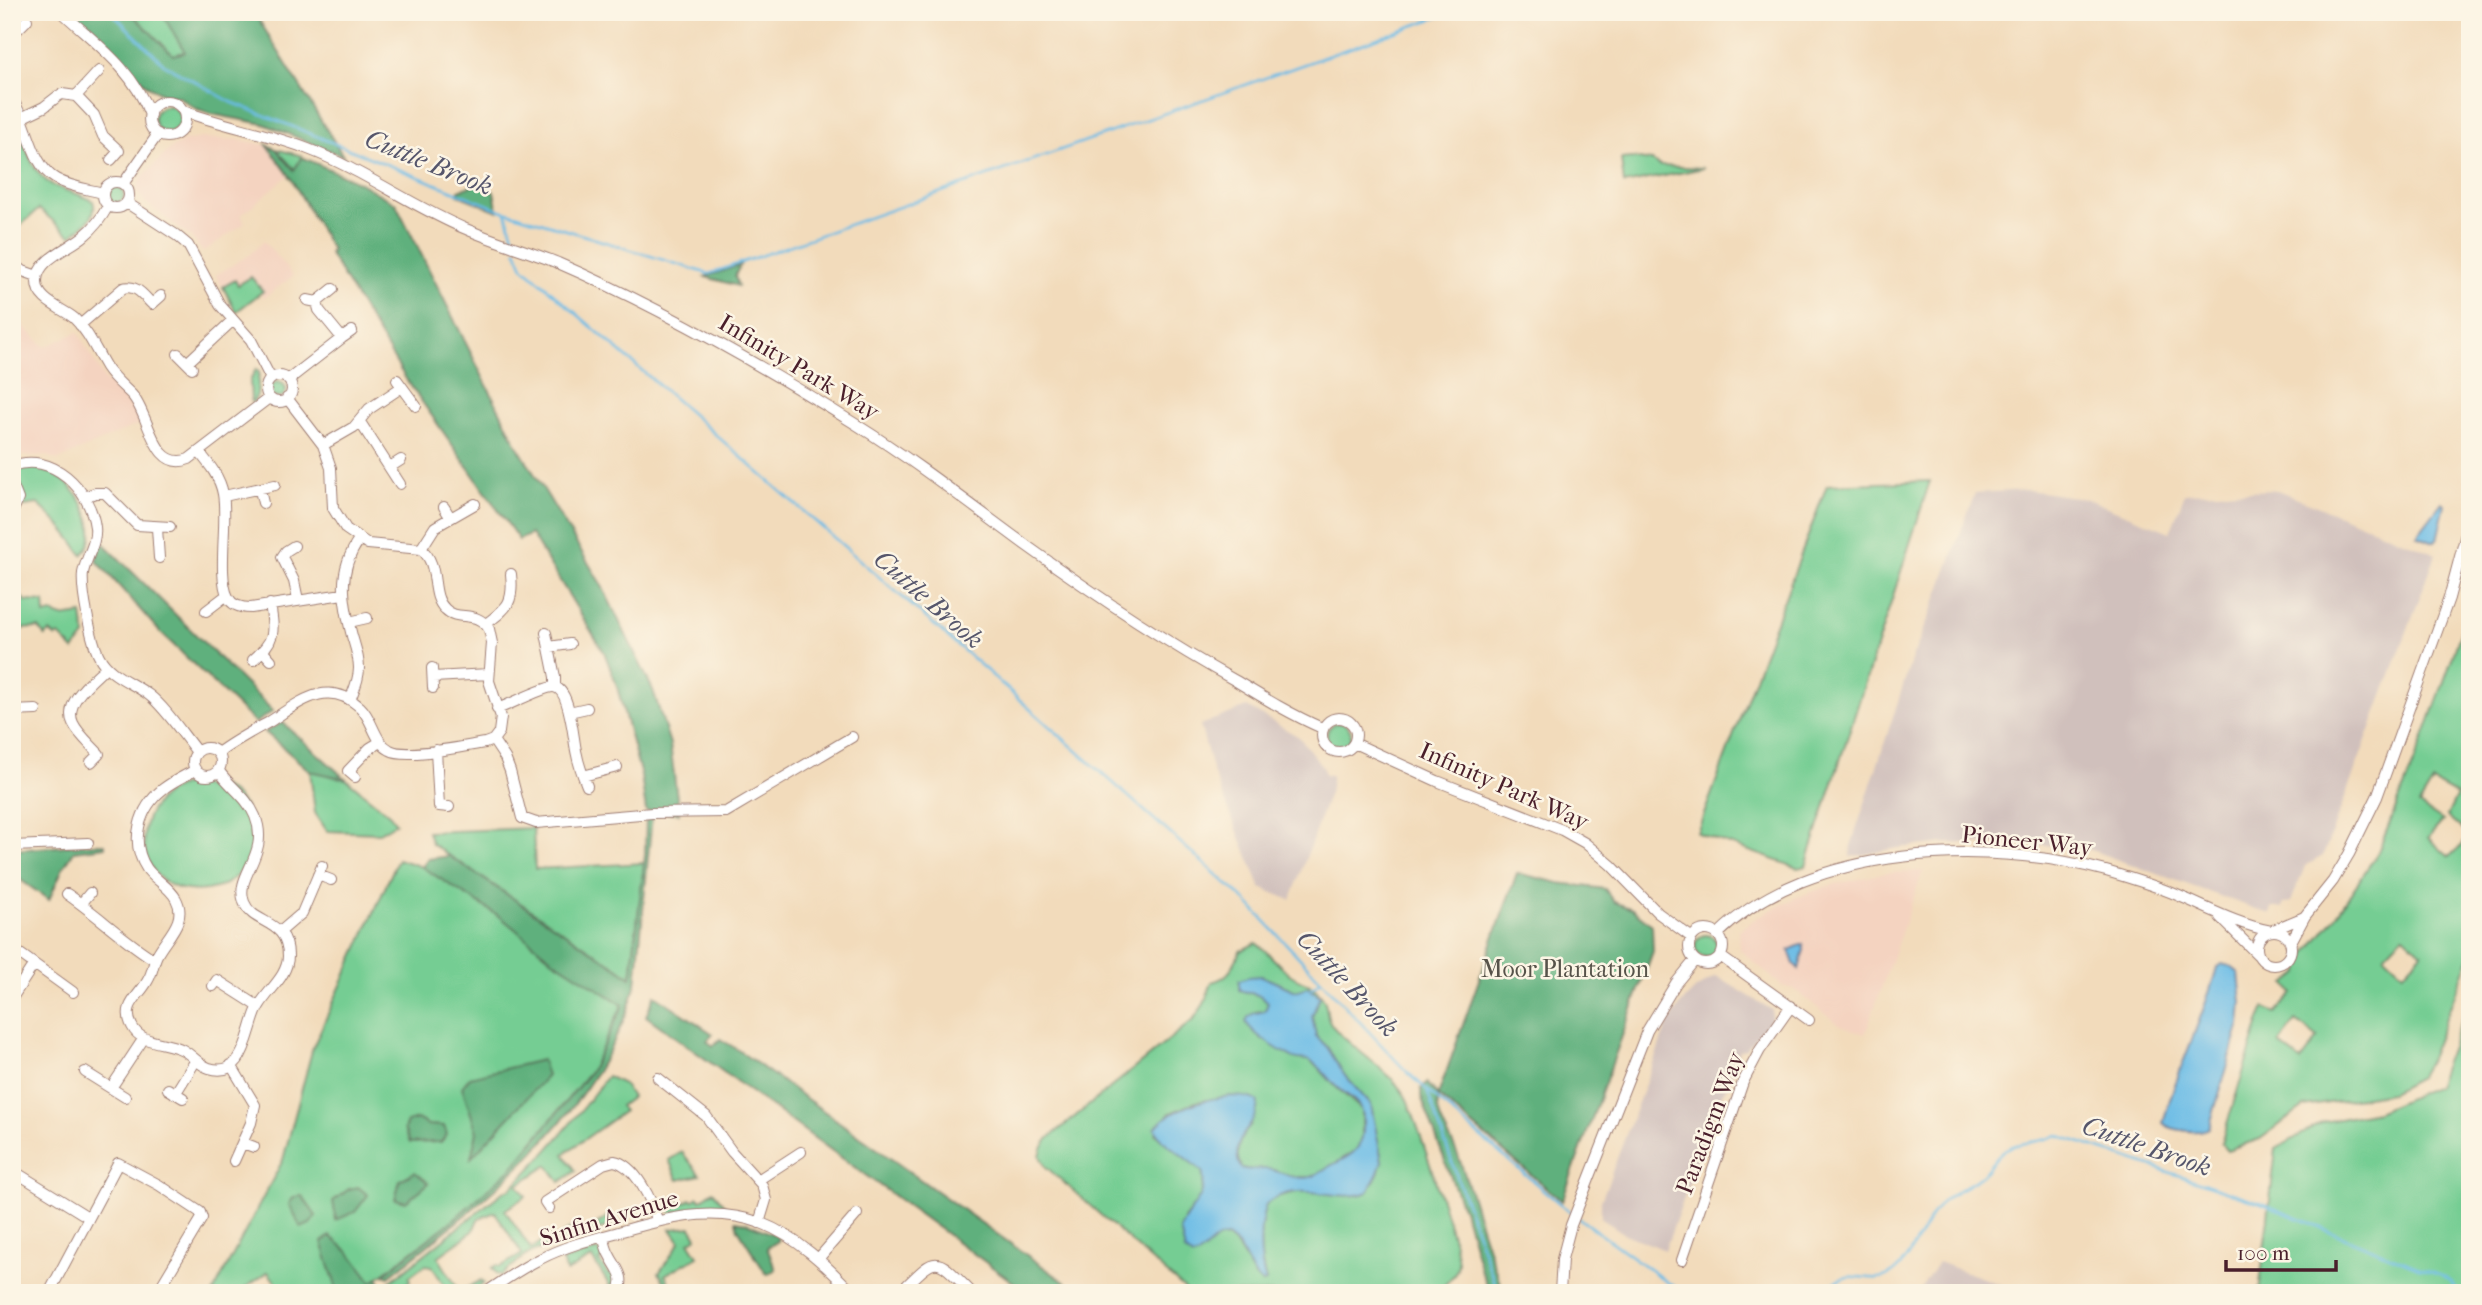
<svg xmlns="http://www.w3.org/2000/svg" width="2482" height="1305" viewBox="0 0 2482 1305" font-family="'IM FELL French Canon',serif">
	<style>
		.built { fill: #f4d3c0 }
		.industrial { fill: #d0c0bc }
		.green { fill: #74cd93; stroke: #5f765f; stroke-width: 2; fill-rule: evenodd }
		.forest { fill: #5fb07d; stroke: #546854; stroke-width: 2 }
		.water { fill: #6bbce6; stroke: #5a6e88; stroke-width: 2 }
		.lines { fill: none; stroke-linecap: round; stroke-linejoin: round }
		.stream { stroke: #6bbce6; stroke-width: 2.5 }
		.minor-casing { stroke: #9e7d73; stroke-width: 12 }
		.minor { stroke: #fff; stroke-width: 10 }
		.labels { text-anchor: middle; stroke-width: 5; stroke-linejoin: round; paint-order: stroke }
		.street-label { font-size: 24px; fill: #4a1f2b; stroke: #fcf5e5 }
		.park-label { font-size: 24px; fill: #57534a; stroke: #fcf5e5 }
		.water-label { font-size: 26px; font-style: italic; fill: #56566c; stroke: #fcf5e5 }
	</style>
	<rect width="100%" height="100%" fill="#fcf5e5"/>
	<filter id="ink" filterUnits="userSpaceOnUse"><feTurbulence type="fractalNoise" baseFrequency=".0143" numOctaves="2"/><feDisplacementMap in="SourceGraphic" scale="14" xChannelSelector="R" yChannelSelector="G"/><feConvolveMatrix kernelMatrix="1 2 1 2 8 2 1 2 1" color-interpolation-filters="sRGB"/></filter>
	<filter id="wash" filterUnits="userSpaceOnUse"><feTurbulence type="fractalNoise" baseFrequency=".00686" numOctaves="4" result="noise"/><feDisplacementMap in="SourceGraphic" scale="28" xChannelSelector="R" yChannelSelector="G"/><feGaussianBlur stdDeviation="1.57" result="paint"/><feColorMatrix in="noise" values="0 0 0 0 0 0 0 0 0 0 0 0 0 0 0 0 0 1.4 0 .05"/><feComposite in="paint" operator="in"/></filter>
	<g filter="url(#wash)">
		<rect width="100%" height="100%" fill="#f2dbbb"/>
		<path class="built" d="M 201,138 L 240,140 L 266,145 L 289,175 L 241,215 L 245,223 L 203,252 L 192,238 L 146,203 L 137,191 L 139,182 L 144,175 L 170,149 L 184,141 Z
			M 264,241 L 293,276 L 264,298 L 260,293 L 236,312 L 216,275 L 249,255 Z
			M 12,314 L 45,347 L 78,332 L 105,380 L 134,410 L 141,423 L 58,460 L 44,455 L 22,456 L 12,446 Z
			M 1923,871 L 1865,1034 L 1838,1024 L 1794,989 L 1782,986 L 1740,950 L 1739,930 L 1761,915 L 1795,898 L 1831,885 L 1885,873 Z"/>
		<path class="industrial" d="M 2028,490 L 2087,499 L 2170,532 L 2185,493 L 2277,490 L 2436,554 L 2323,856 L 2305,866 L 2291,902 L 2284,903 L 2282,908 L 2272,908 L 2270,914 L 2060,839 L 2055,846 L 2018,842 L 2006,844 L 1945,843 L 1898,848 L 1850,857 L 1851,846 L 1912,658 L 1935,603 L 1975,493 Z
			M 1247,707 L 1299,737 L 1322,766 L 1325,775 L 1331,775 L 1331,787 L 1291,900 L 1261,888 L 1213,772 L 1200,725 Z
			M 1716,976 L 1772,1010 L 1771,1018 L 1746,1049 L 1740,1050 L 1729,1070 L 1733,1076 L 1720,1098 L 1665,1250 L 1625,1234 L 1601,1218 L 1601,1201 L 1667,1026 L 1682,1003 L 1696,989 Z
			M 1938,1262 L 2024,1293 L 1918,1293 Z"/>
		<path class="green" d="M 130,12 L 161,12 L 186,52 L 173,55 Z
			M154 119a13 13 0 1 1 26 0a13 13 0 1 1-26 0Z
			M 22,133 C 28,157 36,181 62,189 C 73,193 83,195 93,201 C 99,217 82,226 71,236 L 39,209 L 12,233 L 12,136 Z
			M 276,149 L 302,156 L 295,170 Z
			M 1632,158 L 1651,161 L 1661,166 L 1704,168 L 1624,184 L 1621,159 Z
			M108 195a8 8 0 1 1 16 0a8 8 0 1 1-16 0Z
			M 251,277 L 263,291 L 236,312 L 223,287 L 235,280 L 238,285 Z
			M 256,369 L 259,372 L 257,395 L 253,403 L 251,401 L 250,381 Z
			M270 390a8 8 0 1 1 16 0a8 8 0 1 1-16 0Z
			M 32,467 C 42,469 53,472 62,479 C 82,494 104,534 82,555 C 70,535 56,520 38,504 L 24,506 C 22,493 13,480 17,469 Z
			M 1930,481 L 1806,866 L 1798,868 L 1697,833 L 1827,485 Z
			M 12,589 L 26,601 L 44,602 L 45,615 L 52,613 L 62,617 L 82,614 L 85,636 L 74,650 L 59,635 L 56,637 L 50,632 L 45,636 L 39,628 L 12,629 Z
			M 2470,602 L 2470,836 L 2447,816 L 2457,795 L 2433,782 L 2419,805 L 2443,821 L 2428,838 L 2449,857 L 2470,837 L 2470,956 L 2431,1056 L 2419,1078 L 2391,1093 L 2304,1107 L 2260,1139 L 2227,1150 L 2221,1143 L 2260,1019 L 2265,1008 L 2275,1013 L 2293,994 L 2286,984 L 2299,974 L 2308,951 L 2334,919 L 2378,852 L 2421,746 L 2454,653 ZM 2403,935 L 2422,953 L 2403,973 L 2384,955 ZM 2296,1021 L 2318,1038 L 2301,1061 L 2279,1044 Z
			M1327 735a12 12 0 1 1 24 0a12 12 0 1 1-24 0Z
			M 310,771 L 346,779 L 390,815 L 396,823 L 379,833 L 327,831 L 315,813 Z
			M 193,783 L 207,787 L 216,784 C 279,810 257,899 188,890 C 128,883 128,794 193,783 Z
			M 533,828 L 535,869 L 644,863 L 631,977 L 432,844 L 428,832 Z
			M 398,859 L 422,867 L 502,918 L 553,960 L 623,1004 L 591,1071 L 511,1169 L 452,1221 L 358,1293 L 283,1293 L 268,1272 L 238,1293 L 213,1293 L 283,1160 L 313,1047 Z
			M1695 946a11 11 0 1 1 22 0a11 11 0 1 1-22 0Z
			M 1256,943 C 1269,952 1278,966 1291,975 C 1302,982 1313,984 1322,996 C 1330,1008 1323,1016 1335,1029 C 1357,1053 1388,1068 1405,1096 C 1414,1111 1459,1251 1458,1264 C 1456,1277 1444,1285 1435,1293 L 1189,1293 L 1045,1166 L 1040,1156 L 1042,1148 L 1049,1138 L 1193,1020 L 1204,1004 L 1212,982 C 1230,977 1233,967 1240,951 ZM 1261,976 L 1296,991 L 1307,987 L 1320,996 L 1312,1016 L 1316,1036 L 1327,1047 L 1345,1076 L 1371,1105 L 1382,1161 L 1378,1173 L 1368,1192 C 1337,1192 1290,1184 1266,1204 C 1258,1228 1259,1258 1266,1281 L 1263,1283 L 1256,1278 L 1237,1246 L 1227,1237 C 1215,1237 1198,1248 1185,1251 L 1184,1219 L 1204,1193 L 1203,1171 L 1156,1134 L 1170,1113 L 1196,1102 L 1232,1096 L 1251,1124 C 1239,1137 1233,1151 1241,1168 L 1249,1171 L 1272,1170 L 1296,1177 L 1313,1177 L 1355,1151 L 1362,1142 L 1362,1110 L 1335,1086 L 1317,1066 L 1308,1060 L 1298,1059 L 1261,1038 L 1255,1012 L 1265,1011 L 1268,1003 L 1261,996 L 1246,992 Z
			M 2470,997 L 2470,1293 L 2259,1293 L 2276,1149 L 2323,1122 L 2377,1112 L 2436,1086 Z
			M 607,1076 L 623,1084 L 632,1097 L 620,1106 L 624,1111 L 564,1154 L 576,1171 L 560,1182 L 548,1165 L 518,1185 L 526,1196 L 505,1210 L 531,1249 L 552,1235 L 555,1239 L 578,1224 L 585,1232 L 610,1215 L 616,1224 L 534,1251 L 522,1258 L 502,1275 L 497,1274 L 492,1268 L 497,1265 L 500,1267 L 522,1254 L 495,1212 L 478,1219 L 473,1231 L 438,1257 L 460,1292 L 481,1280 L 484,1283 L 470,1293 L 449,1293 L 432,1266 L 425,1265 L 409,1277 L 411,1280 L 393,1293 L 382,1293 L 386,1285 L 504,1191 L 510,1189 C 547,1154 577,1117 607,1076 Z
			M 682,1152 L 700,1175 L 678,1180 L 669,1160 Z
			M 713,1191 L 728,1209 L 704,1208 L 671,1213 L 667,1206 L 682,1201 L 685,1203 L 690,1199 L 692,1201 L 698,1197 L 701,1200 Z
			M 691,1227 L 697,1237 L 689,1242 L 698,1256 L 665,1275 L 672,1288 L 669,1290 L 659,1273 L 680,1242 L 671,1229 Z
			M 595,1251 L 602,1252 L 605,1257 L 599,1261 L 609,1275 L 615,1271 L 618,1278 L 614,1293 L 602,1293 L 610,1286 L 592,1258 L 566,1272 L 562,1261 Z"/>
		<path class="forest" d="M 71,12 L 130,12 L 173,55 L 185,52 L 161,12 L 254,12 L 343,156 L 264,124 L 211,114 L 195,108 L 179,97 L 165,95 L 148,86 Z
			M 267,145 L 276,149 L 294,170 L 302,157 L 360,183 L 396,204 L 518,447 L 601,584 L 653,690 L 670,744 L 679,813 L 646,811 L 641,776 L 616,683 L 604,652 L 531,534 L 519,540 L 406,379 L 329,253 L 332,250 L 289,175 Z
			M 479,183 L 494,192 L 498,211 L 458,195 L 459,190 Z
			M 740,265 L 735,276 L 738,286 L 705,277 Z
			M 102,542 L 273,711 L 255,723 L 160,632 L 96,560 Z
			M 283,722 L 283,723 L 346,779 L 310,771 L 265,732 Z
			M 652,816 L 636,984 C 601,1112 489,1197 389,1276 L 384,1274 L 452,1221 L 511,1169 L 591,1071 L 623,1005 L 553,960 L 502,918 L 422,867 L 428,859 L 449,856 L 631,977 L 645,855 L 646,819 Z
			M 92,844 L 105,844 L 105,847 L 74,851 L 62,870 L 49,900 L 12,874 L 12,850 Z
			M 1517,873 L 1559,883 L 1605,889 L 1614,902 L 1632,909 L 1652,925 L 1653,951 L 1562,1201 L 1438,1096 C 1434,1118 1452,1138 1459,1158 C 1475,1202 1486,1249 1504,1293 L 1491,1293 L 1481,1271 L 1467,1221 L 1421,1096 L 1421,1089 L 1427,1083 L 1438,1095 Z
			M 655,995 L 713,1034 L 707,1041 L 713,1046 L 720,1039 L 735,1048 L 1080,1293 L 1028,1293 L 646,1016 Z
			M 542,1060 L 547,1076 L 471,1158 L 477,1132 L 462,1087 L 470,1077 Z
			M 417,1119 L 428,1125 L 444,1126 L 447,1134 L 441,1142 L 410,1143 L 404,1129 L 407,1122 Z
			M 415,1172 L 429,1183 L 406,1202 L 395,1199 L 400,1180 Z
			M 358,1187 L 368,1195 L 355,1212 L 336,1220 L 333,1201 L 349,1189 Z
			M 302,1196 L 316,1216 L 310,1224 L 301,1228 L 289,1204 L 294,1197 Z
			M 736,1221 L 747,1223 L 777,1236 L 778,1241 L 767,1248 L 776,1269 L 768,1274 L 765,1272 L 738,1229 Z
			M 330,1236 L 350,1253 L 372,1282 L 379,1278 L 380,1283 L 367,1293 L 338,1293 L 322,1242 Z"/>
		<path class="water" d="M 2442,502 L 2445,504 L 2437,540 L 2434,542 L 2417,535 Z
			M 1803,944 L 1804,950 L 1799,969 L 1794,964 L 1789,950 Z
			M 2222,964 L 2231,967 L 2239,973 L 2242,1003 L 2240,1024 L 2209,1128 C 2200,1134 2171,1131 2163,1123 C 2177,1069 2203,1020 2217,967 Z
			M 1261,976 L 1296,991 L 1307,987 L 1320,996 L 1312,1016 L 1316,1036 L 1327,1047 L 1345,1076 L 1371,1105 L 1382,1161 L 1378,1173 L 1368,1192 C 1336,1205 1300,1177 1266,1204 C 1258,1228 1259,1258 1266,1282 L 1263,1283 L 1256,1278 L 1238,1246 L 1227,1237 L 1218,1238 L 1197,1256 L 1193,1257 L 1185,1251 L 1180,1229 C 1189,1207 1209,1197 1202,1171 L 1162,1140 L 1155,1129 C 1167,1106 1238,1086 1258,1102 C 1257,1129 1227,1138 1241,1168 C 1253,1172 1264,1167 1273,1170 C 1284,1174 1301,1181 1314,1176 C 1317,1174 1320,1171 1323,1170 C 1340,1159 1361,1156 1363,1132 C 1363,1126 1364,1117 1362,1111 C 1358,1100 1343,1093 1335,1085 C 1327,1078 1322,1068 1312,1062 C 1306,1058 1299,1061 1292,1057 C 1278,1050 1253,1035 1246,1022 C 1249,1012 1257,1013 1265,1011 L 1268,1003 L 1261,996 L 1239,990 L 1239,980 L 1248,977 Z"/>
		<g class="lines">
			<path class="stream" d="M 111,12 L 164,64 L 231,102 L 506,212 L 515,243
				M 508,212 L 709,274 L 1452,12
				M 516,250 L 523,267 L 986,670 L 1245,900 L 1407,1072 L 1464,1123 L 1571,1213
				M 1311,988 L 1321,981
				M 1427,1091 L 1498,1293
				M 1577,1217 L 1667,1282 L 1686,1293
				M 1824,1293 C 1849,1261 1868,1289 1892,1273 C 1910,1262 1924,1221 1941,1203 C 1952,1191 1968,1187 1981,1176 C 1990,1168 1995,1155 2006,1149 C 2022,1140 2041,1144 2057,1135 L 2259,1202 L 2419,1268 C 2436,1272 2451,1275 2457,1293"/>
		</g>
	</g>
	<g filter="url(#ink)">
		<g class="lines">
			<defs>
				<path id="minor" d="M 62,12 C 96,44 133,69 150,115
					M 12,35 L 27,20
					M 76,96 L 99,71
					M 12,99 C 29,123 30,164 56,179 C 70,187 87,189 103,193
					M149 119a18 18 0 1 1 36 0a18 18 0 1 1-36 0Z
					M 183,111 C 224,126 267,133 308,149 C 363,170 411,206 466,229 C 496,242 528,251 558,263 C 662,308 761,365 857,425 C 916,462 971,505 1027,546 C 1095,595 1164,641 1236,681 C 1264,698 1292,715 1322,728
					M 23,117 L 44,107 L 58,96 L 62,94 L 76,96 L 94,115 L 103,136 L 119,151 L 111,160
					M103 195a13 13 0 1 1 26 0a13 13 0 1 1-26 0Z
					M 123,184 L 158,134
					M 127,203 L 176,235 L 188,245 L 220,305 L 251,340 L 271,379
					M 108,206 C 102,217 95,227 85,235 C 71,248 36,259 37,282 C 37,301 62,308 74,318 C 89,332 96,351 106,367 C 113,378 123,386 132,395 C 150,415 153,473 189,459 L 269,398
					M 13,263 L 23,271 L 37,276
					M 307,300 L 317,302
					M 80,325 L 123,288 C 136,284 143,295 152,304 L 161,296
					M 342,338 L 352,331
					M 178,354 L 192,368
					M 187,363 L 233,320
					M266 389a13 13 0 1 1 26 0a13 13 0 1 1-26 0Z
					M 288,380 L 342,338 L 319,310 L 317,302 L 333,289
					M 397,380 L 416,406
					M 287,398 L 323,445 L 331,468 L 333,508 L 346,529 L 368,544 L 421,549 C 441,565 429,594 445,609 C 458,622 476,609 489,629 L 492,643 L 489,681 L 501,717 L 499,732 L 493,740
					M 360,422 L 400,484
					M 323,445 L 354,427 L 369,409 L 402,387
					M 199,452 C 209,464 220,477 223,494 C 228,520 217,576 228,597 C 232,606 242,608 251,608 L 343,594
					M 12,466 C 52,451 90,489 95,527 C 97,543 86,557 83,573 C 81,590 91,641 99,656 C 109,676 132,682 149,695 C 166,708 183,735 197,752
					M 390,467 L 401,460
					M 12,484 L 18,499 L 12,513
					M 260,490 L 263,503
					M 224,496 L 275,485
					M 84,497 L 95,493 L 105,493 L 137,525 L 170,527
					M 444,507 L 450,517
					M 157,528 L 159,558
					M 294,546 L 286,551 L 282,557 L 294,581 L 298,600
					M 421,549 L 435,527 L 475,504
					M 206,611 L 227,595
					M 349,622 L 367,618
					M 486,624 C 508,607 514,603 511,574
					M 546,633 L 555,677 L 555,687
					M 549,647 L 570,644
					M 263,651 L 271,660
					M 253,660 C 275,640 275,634 270,604
					M 432,668 L 433,688
					M 433,677 L 489,674
					M 350,700 C 354,690 359,680 359,668 C 359,657 355,646 352,636 C 343,601 337,571 359,540
					M 497,709 C 509,705 544,687 553,687 C 571,687 573,742 577,755 C 579,766 583,776 587,786
					M 12,711 L 36,710
					M 569,712 L 587,708
					M1322 735a17 17 0 1 1 34 0a17 17 0 1 1-34 0Z
					M 493,740 L 505,758 L 510,771 L 522,818 L 536,823 L 652,813 L 726,812 L 852,737
					M 1354,743 L 1437,781 L 1562,830 L 1585,843 L 1611,865 L 1658,913 L 1691,937
					M193 762a14 14 0 1 1 28 0a14 14 0 1 1-28 0Z
					M 436,750 L 439,806 L 449,807
					M 218,753 C 234,741 251,732 269,722 C 298,704 326,677 360,707 C 373,719 374,742 390,750 C 406,759 465,746 485,743 L 493,740
					M 91,762 L 99,754 C 91,745 78,734 73,723 C 63,702 93,680 106,667
					M 195,770 C 185,776 173,781 163,789 C 139,808 129,842 147,869 C 155,880 170,887 176,899 C 188,921 166,937 157,955 C 153,963 153,972 148,980 C 140,996 121,1005 132,1026 C 141,1045 166,1041 183,1050 C 192,1055 199,1065 209,1068 C 247,1080 247,1026 259,1006 C 268,990 288,976 288,956 C 288,918 253,926 244,902 C 234,875 271,855 255,816 C 247,797 230,787 219,771
					M 583,776 L 617,767
					M 355,777 L 348,771 L 370,748 L 380,742
					M 12,846 L 88,843
					M 318,875 L 331,880
					M 67,894 C 98,915 124,941 155,960
					M 81,904 L 90,893
					M 2220,917 L 2258,955
					M1689 947a17 17 0 1 1 34 0a17 17 0 1 1-34 0Z
					M 2273,930 L 2304,917
					M2257 948a17 17 0 1 1 34 0a17 17 0 1 1-34 0Z
					M 280,932 L 302,913 L 322,866
					M 1718,934 C 1811,844 1988,839 2106,871 C 2130,878 2154,885 2177,895 C 2208,908 2237,924 2271,931
					M 2291,942 L 2305,916 L 2333,881 L 2349,854 L 2377,797 L 2449,598 L 2466,534
					M 12,948 L 73,992
					M 1720,956 L 1809,1020
					M 213,986 L 217,980 L 258,1006
					M 12,998 L 34,964
					M 231,1065 L 255,1105 L 251,1123 L 234,1161
					M 85,1072 L 125,1097
					M 658,1078 L 706,1116 L 732,1152 L 762,1185 L 766,1200 L 759,1223
					M 111,1088 L 144,1038
					M 168,1089 L 183,1098
					M 175,1094 L 196,1060
					M 243,1143 L 254,1147
					M 12,1170 L 88,1217
					M 758,1180 L 801,1152
					M 549,1208 L 545,1202 L 603,1164 L 614,1161 C 635,1165 653,1201 657,1221
					M 603,1236 C 605,1242 606,1249 609,1254 C 616,1269 627,1276 618,1293
					M 818,1259 L 857,1214
					M 1682,1260 L 1743,1082 L 1760,1050 L 1791,1006
					M 49,1293 L 118,1163 L 159,1185 L 200,1212 L 202,1218 L 157,1293
					M 485,1293 C 503,1281 521,1268 540,1259 C 563,1247 589,1240 615,1233 C 663,1219 711,1205 761,1223 C 797,1237 826,1265 853,1293
					M 899,1293 C 939,1254 933,1254 972,1293
					M 1560,1293 L 1562,1259 L 1571,1225 L 1647,1031 L 1676,983 L 1695,960"/>
			</defs>
			<use href="#minor" class="minor-casing"/>
			<use href="#minor" class="minor"/>
		</g>
	</g>
	<g class="labels">
		<g class="street-label">
			<text transform="translate(799 367) rotate(31)" y="8">Infinity Park Way</text>
			<text transform="translate(1504 786) rotate(24)" y="8">Infinity Park Way</text>
			<text transform="translate(2027 841) rotate(6)" y="8">Pioneer Way</text>
			<text transform="translate(1710 1123) rotate(-69)" y="8">Paradigm Way</text>
			<text transform="translate(609 1218) rotate(-17)" y="8">Sinfin Avenue</text>
		</g>
		<g class="park-label">
			<text x="1565" y="977">Moor Plantation</text>
		</g>
		<g class="water-label">
			<text transform="translate(429 162) rotate(22)" y="9">Cuttle Brook</text>
			<text transform="translate(929 599) rotate(41)" y="9">Cuttle Brook</text>
			<text transform="translate(1348 983) rotate(47)" y="9">Cuttle Brook</text>
			<text transform="translate(2147 1146) rotate(19)" y="9">Cuttle Brook</text>
		</g>
	</g>
	<rect width="2482" height="1305" fill="none" stroke="#fcf5e5" stroke-width="42"/>
	<path d="M2226 1260v10h110v-10" fill="none" stroke="#4a1f2b" stroke-width="3.5"/>
	<text x="2237" y="1260" font-size="21" fill="#4a1f2b" stroke="#fcf5e5" stroke-width="5" paint-order="stroke">100 m</text>
</svg>
